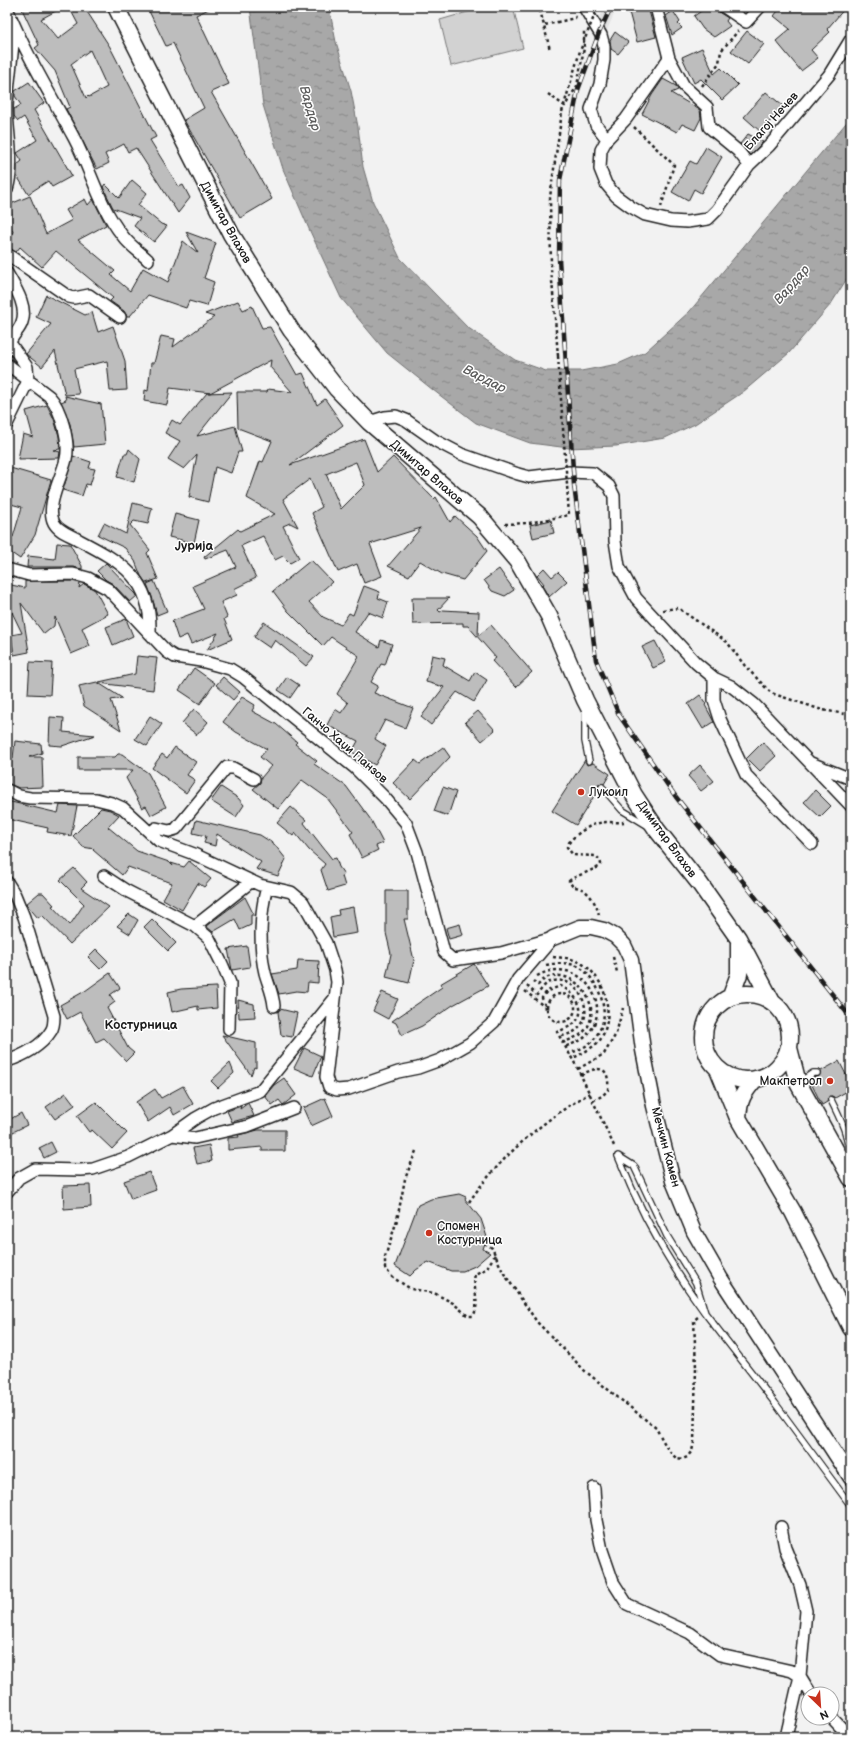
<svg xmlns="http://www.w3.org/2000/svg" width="858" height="1744" viewBox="0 0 858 1744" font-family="'Balsamiq Sans',sans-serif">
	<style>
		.built { fill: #e2e2e2 }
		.park { fill: #d2d2d2; stroke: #777 }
		.water { fill: url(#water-ripples); stroke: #707070 }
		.building { fill: #bdbdbd; stroke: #1c1c1c; fill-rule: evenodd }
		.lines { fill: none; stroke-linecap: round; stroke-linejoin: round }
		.service-casing { stroke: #1c1c1c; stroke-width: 8 }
		.minor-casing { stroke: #1c1c1c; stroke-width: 14 }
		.tertiary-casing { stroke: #1c1c1c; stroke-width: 17 }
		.secondary-casing { stroke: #1c1c1c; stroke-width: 19 }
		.path { stroke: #1c1c1c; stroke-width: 2.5; stroke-dasharray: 3 3; stroke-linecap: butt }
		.service { stroke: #fff; stroke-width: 5.5 }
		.minor { stroke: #fff; stroke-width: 11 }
		.tertiary { stroke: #fff; stroke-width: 14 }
		.secondary { stroke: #fff; stroke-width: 16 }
		.rail-casing { stroke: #1c1c1c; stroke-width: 4.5 }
		.rail { stroke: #fff; stroke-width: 3; stroke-dasharray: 9; stroke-linecap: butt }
		.path-bridge { stroke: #1c1c1c; stroke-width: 2.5; stroke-dasharray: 3 3; stroke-linecap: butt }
		.poi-dot { fill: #c8321e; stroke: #fff; stroke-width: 1.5 }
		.labels { text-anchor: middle; stroke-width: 3; stroke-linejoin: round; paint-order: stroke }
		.street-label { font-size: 12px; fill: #1c1c1c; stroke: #fff }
		.poi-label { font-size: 12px; fill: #1c1c1c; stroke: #fff; text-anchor: start }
		.water-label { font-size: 13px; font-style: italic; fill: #5b5b5b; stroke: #fff }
		.neighbourhood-label { font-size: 13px; font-weight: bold; fill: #1c1c1c; stroke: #fff }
	</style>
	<defs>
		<pattern id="water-ripples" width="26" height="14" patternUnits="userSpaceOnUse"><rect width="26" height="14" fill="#a8a8a8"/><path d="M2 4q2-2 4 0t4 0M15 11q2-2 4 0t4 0" fill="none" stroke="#888"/></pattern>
	</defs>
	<rect width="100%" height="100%" fill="#f2f2f2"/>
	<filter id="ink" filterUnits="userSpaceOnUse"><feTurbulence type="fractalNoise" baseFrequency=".025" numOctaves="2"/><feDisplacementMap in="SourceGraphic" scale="8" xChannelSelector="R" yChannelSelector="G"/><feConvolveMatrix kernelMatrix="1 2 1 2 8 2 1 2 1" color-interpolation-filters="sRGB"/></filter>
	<g filter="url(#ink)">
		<path class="built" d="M 605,7 L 617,7 L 604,37 L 594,29 Z"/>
		<path class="park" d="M 470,7 L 513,7 L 523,48 L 451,66 L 440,20 L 471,11 Z"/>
		<path class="water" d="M 250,7 L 329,7 L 336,42 L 351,91 L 358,127 L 363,167 L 373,202 L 400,258 L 467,327 L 515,360 L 546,371 L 581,371 L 618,364 L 645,352 L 690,311 L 851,117 L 851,272 L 831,304 L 789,353 L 743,392 L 695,424 L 665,438 L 616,446 L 569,448 L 530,443 L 476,423 L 433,390 L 387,353 L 341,298 L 309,229 L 283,169 L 263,105 Z"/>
		<path class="building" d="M 21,7 L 63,7 L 41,19 L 58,39 L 78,24 L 69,7 L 84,7 L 110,47 L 156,137 L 150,140 L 179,187 L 183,185 L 190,198 L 178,213 L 136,148 L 128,152 L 124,144 L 105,154 L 109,163 L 97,169 L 66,109 L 70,107 L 55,71 L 35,48 L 39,45 ZM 90,50 L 107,87 L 89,97 L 88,96 L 86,98 L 71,64 Z
			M 147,7 L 213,7 L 196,15 L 229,84 L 211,92 L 272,199 L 240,218 L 184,120 L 204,108 L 173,43 L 166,46 Z
			M 648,7 L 656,37 L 637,42 L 629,12 Z
			M 707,7 L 717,7 L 720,13 L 728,18 L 726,21 L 730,26 L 714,37 L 703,29 L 694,16 Z
			M 781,7 L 846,7 L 827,29 L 830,32 L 811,50 L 818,58 L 801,71 L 776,41 L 790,29 L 774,16 Z
			M 673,11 L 680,22 L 678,24 L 682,28 L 672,35 L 666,16 Z
			M 747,31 L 764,44 L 748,64 L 731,51 Z
			M 615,32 L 628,42 L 618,54 L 611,49 L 610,40 Z
			M 702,48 L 714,74 L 721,68 L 738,85 L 722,100 L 701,79 L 694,83 L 682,57 Z
			M 663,79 L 676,86 L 678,90 L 671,93 L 700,110 L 701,118 L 695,130 L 682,124 L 677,132 L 642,114 L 652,95 Z
			M 29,82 L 44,103 L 34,110 L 72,176 L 52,187 L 48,181 L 28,194 L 17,176 L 17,165 L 22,161 L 17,153 L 37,140 L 24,117 L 18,121 L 14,116 L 14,109 L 21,105 L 15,96 L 15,91 Z
			M 766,92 L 783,106 L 761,132 L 744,117 Z
			M 748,134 L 763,142 L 750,155 L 740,144 Z
			M 706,147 L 722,157 L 701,193 L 694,189 L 688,201 L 672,192 L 690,161 L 696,164 Z
			M 132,180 L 147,193 L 138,205 L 161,224 L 167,226 L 154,242 L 134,226 L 140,218 L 113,208 L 103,187 L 105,184 L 119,198 Z
			M 30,196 L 46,234 L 72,220 L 66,210 L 85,199 L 88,205 L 93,199 L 106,225 L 78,240 L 115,271 L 111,275 L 130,291 L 143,268 L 168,282 L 183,241 L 198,253 L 186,232 L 216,243 L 204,278 L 214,282 L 207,306 L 189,301 L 186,308 L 148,295 L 130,316 L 127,316 L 124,311 L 110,301 L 113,298 L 56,251 L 42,267 L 20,247 L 16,252 L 7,247 L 7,239 L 13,232 L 7,217 L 12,214 L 8,205 Z
			M 46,295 L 85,315 L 92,312 L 98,332 L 113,326 L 125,361 L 127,390 L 110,391 L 107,361 L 74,369 L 79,394 L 65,395 L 55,351 L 42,367 L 26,354 L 51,324 L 36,317 Z
			M 238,301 L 243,310 L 252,306 L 262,328 L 270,327 L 297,375 L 303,373 L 317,405 L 325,399 L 343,425 L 290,465 L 364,439 L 377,472 L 393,457 L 434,499 L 436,497 L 450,522 L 455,516 L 477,536 L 487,551 L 463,580 L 442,574 L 420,561 L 409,576 L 388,566 L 421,528 L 370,544 L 382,576 L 364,583 L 357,564 L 338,572 L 312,513 L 322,507 L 310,479 L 283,499 L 298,527 L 290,523 L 283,526 L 299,558 L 290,563 L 283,556 L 275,560 L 263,536 L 241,546 L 256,578 L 234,589 L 237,595 L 221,602 L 227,617 L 224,619 L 232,639 L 207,650 L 218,633 L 191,644 L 187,635 L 178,639 L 172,621 L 204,609 L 193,586 L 236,567 L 228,550 L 205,559 L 204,557 L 238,529 L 240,531 L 275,514 L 247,498 L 260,461 L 263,462 L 272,441 L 238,428 L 237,392 L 267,392 L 268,389 L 292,392 L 270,367 L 271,360 L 210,393 L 170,388 L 167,405 L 144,401 L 145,390 L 148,391 L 151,363 L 154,363 L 161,336 L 175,339 L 173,347 L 214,317 L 205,314 ZM 356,462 L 365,485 L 341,509 L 326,474 Z
			M 232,392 L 197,436 L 235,426 L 242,452 L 238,452 L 231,473 L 215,467 L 208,502 L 189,497 L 197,455 L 184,469 L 168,459 L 180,441 L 165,433 L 172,420 L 180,425 L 207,393 Z
			M 65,396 L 101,404 L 105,444 L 74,447 L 70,424 L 61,402 L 66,400 Z
			M 47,405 L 54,419 L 59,436 L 60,449 L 53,450 L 60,452 L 59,458 L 18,459 L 23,434 L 33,437 L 26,411 Z
			M 129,449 L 140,459 L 134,482 L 117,477 L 124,454 L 127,454 Z
			M 73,456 L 91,462 L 89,468 L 95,469 L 90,485 L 86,484 L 82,496 L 63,490 Z
			M 7,467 L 51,480 L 35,535 L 20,559 L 7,550 L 7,533 L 13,537 L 22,507 L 7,503 Z
			M 133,503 L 152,508 L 148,524 L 134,521 L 130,525 L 150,550 L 147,553 L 158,579 L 146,583 L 141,576 L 135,561 L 125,548 L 98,535 L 104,523 L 126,534 Z
			M 175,514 L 199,520 L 194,543 L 169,537 Z
			M 551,520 L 554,533 L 533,538 L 530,525 Z
			M 57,543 L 70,544 L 82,566 L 82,569 L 73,567 L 27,567 L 28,556 L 55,559 Z
			M 311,560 L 332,582 L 309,602 L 323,617 L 341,625 L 349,613 L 353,615 L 364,586 L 380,592 L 378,598 L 388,602 L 383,618 L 368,612 L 355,632 L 379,647 L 381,640 L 392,644 L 385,665 L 381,664 L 371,682 L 378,686 L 374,693 L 413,708 L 405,728 L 385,720 L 375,739 L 386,746 L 375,765 L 352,752 L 358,741 L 327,725 L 335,709 L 341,713 L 348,703 L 337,694 L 359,656 L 331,637 L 323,646 L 288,611 L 273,591 Z
			M 106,563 L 136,594 L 137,596 L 130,602 L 113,584 L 106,580 L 97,571 Z
			M 544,568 L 552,577 L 558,572 L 567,581 L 549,597 L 542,586 L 544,584 L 537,575 Z
			M 499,569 L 514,590 L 505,596 L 492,591 L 484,580 Z
			M 25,581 L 72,581 L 80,583 L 79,588 L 84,584 L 95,590 L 108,614 L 82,628 L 90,646 L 71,654 L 55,617 L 54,626 L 44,634 L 21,603 L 29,652 L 14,655 L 11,635 L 22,633 L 7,602 L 7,584 L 25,588 Z
			M 154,581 L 167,611 L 157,615 L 152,597 L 147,584 Z
			M 412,598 L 449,598 L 438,610 L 440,612 L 443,610 L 479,612 L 478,636 L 491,625 L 532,672 L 516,687 L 492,661 L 496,658 L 468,626 L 463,626 L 463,623 L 413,624 Z
			M 126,619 L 133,636 L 113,645 L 106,627 Z
			M 264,622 L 280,633 L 314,657 L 306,666 L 275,640 L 270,648 L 254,637 Z
			M 655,641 L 666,662 L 653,668 L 642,647 Z
			M 432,655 L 445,658 L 443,665 L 470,681 L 475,672 L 487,680 L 474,702 L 457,692 L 431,725 L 421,717 L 444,687 L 426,682 Z
			M 137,656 L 157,658 L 153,690 L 99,683 L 99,682 L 135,674 Z
			M 30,662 L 52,663 L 50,695 L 28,694 Z
			M 194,668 L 215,683 L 200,704 L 179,690 Z
			M 223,677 L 240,692 L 233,700 L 216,685 Z
			M 287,677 L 299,685 L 290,698 L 278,690 Z
			M 97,682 L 122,698 L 111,700 L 121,730 L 84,706 L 79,686 Z
			M 700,695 L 706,704 L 705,705 L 714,722 L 703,729 L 688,704 Z
			M 242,697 L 255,705 L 252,711 L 276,724 L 297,742 L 295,744 L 317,761 L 314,764 L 346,786 L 371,820 L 383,843 L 376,846 L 378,850 L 362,858 L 350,834 L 353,832 L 327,798 L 302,780 L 278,809 L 253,789 L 260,783 L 261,778 L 271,766 L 260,757 L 267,749 L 236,732 L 223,722 Z
			M 194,709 L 208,722 L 197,735 L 182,723 Z
			M 478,711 L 495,730 L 482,741 L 465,722 Z
			M 150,716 L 162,724 L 147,746 L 135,739 Z
			M 50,717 L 64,718 L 63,732 L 95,735 L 62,746 L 49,745 Z
			M 15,741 L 41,744 L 42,753 L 29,757 L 42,757 L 43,787 L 19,788 L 7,783 L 7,758 L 13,758 Z
			M 763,742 L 776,756 L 760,771 L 747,758 Z
			M 175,747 L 196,762 L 187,775 L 195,780 L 186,793 L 152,768 L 162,754 L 167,758 Z
			M 443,747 L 450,757 L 410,799 L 393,783 L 415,760 L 420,764 Z
			M 118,754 L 122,754 L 148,773 L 166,807 L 151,815 L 146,806 L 142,808 L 126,778 L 133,770 L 78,770 L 78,757 L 115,757 Z
			M 585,760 L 587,765 L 593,763 L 610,774 L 604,784 L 599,784 L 598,787 L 600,791 L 598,794 L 596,793 L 576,825 L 552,811 Z
			M 700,765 L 714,781 L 701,791 L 688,776 Z
			M 221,787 L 238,798 L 244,805 L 236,817 L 211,801 Z
			M 443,787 L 456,792 L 448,816 L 434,811 Z
			M 815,790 L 831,806 L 820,817 L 804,802 Z
			M 7,801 L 58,813 L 60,805 L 77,806 L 71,836 L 47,832 L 48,828 L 7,819 Z
			M 291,807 L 306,820 L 304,823 L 332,859 L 336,858 L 339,867 L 344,874 L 342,876 L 345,886 L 328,891 L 321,870 L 325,864 L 309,850 L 295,833 L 293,836 L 277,823 Z
			M 101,808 L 110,810 L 119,815 L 108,827 L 137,851 L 169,862 L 173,866 L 171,863 L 184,867 L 189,861 L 211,879 L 204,887 L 198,883 L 182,910 L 163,899 L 172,883 L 128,867 L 122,875 L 93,850 L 94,849 L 83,847 L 73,836 Z
			M 196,820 L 260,835 L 274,844 L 286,859 L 278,876 L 256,869 L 261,862 L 217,834 L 215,846 L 204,843 L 206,836 L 193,833 Z
			M 74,868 L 87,882 L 81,888 L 109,907 L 70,944 L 42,915 L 38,918 L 26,904 L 39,893 L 43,893 L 54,905 L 52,906 L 70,925 L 84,904 L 60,880 Z
			M 386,891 L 408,891 L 408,919 L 404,919 L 414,960 L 409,983 L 386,977 L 391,954 L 386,933 Z
			M 245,897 L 254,915 L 251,915 L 251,925 L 240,930 L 235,919 L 213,932 L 206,926 Z
			M 353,907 L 357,933 L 333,937 L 330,917 L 339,915 L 338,910 Z
			M 129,914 L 138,920 L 130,934 L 117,926 Z
			M 152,919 L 176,943 L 168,951 L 144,927 Z
			M 460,924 L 463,935 L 449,939 L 446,928 Z
			M 247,946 L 250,967 L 232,970 L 228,949 Z
			M 96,949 L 108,961 L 100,969 L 88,957 Z
			M 298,960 L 319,961 L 318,983 L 308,982 L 307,992 L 296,991 L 279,994 L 272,974 L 297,970 Z
			M 474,964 L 488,986 L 453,1005 L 422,1026 L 402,1035 L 396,1023 L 392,1021 L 442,987 L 440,984 Z
			M 110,973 L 120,988 L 110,995 L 115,1002 L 107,1008 L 128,1048 L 134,1053 L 126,1061 L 104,1038 L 96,1042 L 80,1012 L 67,1019 L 60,1005 L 85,991 Z
			M 216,987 L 217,1008 L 198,1010 L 198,1006 L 172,1012 L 168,992 L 181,989 Z
			M 382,992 L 398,999 L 388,1019 L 373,1011 Z
			M 238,1000 L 254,1004 L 255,1017 L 239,1018 Z
			M 280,1009 L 297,1013 L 292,1037 L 281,1035 L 278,1012 Z
			M 222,1035 L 256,1043 L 256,1068 L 254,1067 L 251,1075 Z
			M 304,1048 L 321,1056 L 313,1076 L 294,1068 Z
			M 839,1061 L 851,1084 L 851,1089 L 835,1098 L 832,1096 L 829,1096 L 827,1102 L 822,1105 L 810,1081 L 819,1076 L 821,1071 Z
			M 230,1063 L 234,1073 L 218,1088 L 211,1081 Z
			M 284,1078 L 296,1095 L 283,1105 L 279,1100 L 272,1105 L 265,1096 L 274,1085 Z
			M 183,1086 L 193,1104 L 174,1115 L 170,1107 L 148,1122 L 136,1102 L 155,1089 L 161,1098 Z
			M 66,1093 L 75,1105 L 55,1119 L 46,1107 Z
			M 325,1098 L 333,1116 L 311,1126 L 303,1108 Z
			M 96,1102 L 127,1133 L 112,1149 L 92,1130 L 89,1132 L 77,1116 Z
			M 248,1103 L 254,1116 L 232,1122 L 227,1111 L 241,1106 L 240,1109 Z
			M 21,1113 L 27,1125 L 7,1135 L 7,1121 Z
			M 258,1130 L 285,1130 L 285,1151 L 262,1151 L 262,1147 L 228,1150 L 228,1138 L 239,1137 L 238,1135 Z
			M 51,1142 L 56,1152 L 44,1158 L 39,1148 Z
			M 209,1145 L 212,1161 L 197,1164 L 193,1148 Z
			M 149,1172 L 156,1190 L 131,1199 L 124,1181 Z
			M 90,1185 L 91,1207 L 64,1209 L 63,1186 Z
			M 459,1194 L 466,1197 L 465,1199 L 481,1219 L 487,1237 L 483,1249 L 490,1253 L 475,1266 L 463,1271 L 451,1271 L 428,1262 L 416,1270 L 410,1276 L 395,1266 L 418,1205 L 431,1199 Z"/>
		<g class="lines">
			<defs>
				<path id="service" d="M 585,710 L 585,741 L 589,761
					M 602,787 L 622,810 L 650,827
					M 800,1082 L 813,1073 L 817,1073
					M 831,1100 C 842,1123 851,1138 848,1164
					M 618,1156 L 634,1166 L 667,1236 L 696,1283 L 705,1313 C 669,1264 640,1212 618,1156 Z
					M 705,1313 L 775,1403 L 851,1506"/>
				<path id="minor" d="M 584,7 L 601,35 L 604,46 L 604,60 L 600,84 L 591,109 L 596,125 L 607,139 L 601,150 L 600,169 L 606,184 L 616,196 L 631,207 L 645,215 L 671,221 L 687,222 L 708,219 L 717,210 L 749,165
					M 656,7 L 669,58 L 684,86 L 707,107 L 709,127 L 738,151 L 749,165 L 769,146 L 829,75 L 851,39
					M 724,7 L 746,22 L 760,7
					M 7,8 C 25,53 51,95 74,138 C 91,170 99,206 122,235 C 129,245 140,252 148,260
					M 607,139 L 626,119 L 669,58
					M 7,189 C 15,163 7,134 7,107 C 8,81 13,55 14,28
					M 7,254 L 69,297 L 74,298 L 89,295 L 120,317
					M 7,273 C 14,286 28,306 22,322 C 20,330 12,335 10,343 L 27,367 L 28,381 L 7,424
					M 7,364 L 49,396 C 61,408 70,443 66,459 C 62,477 45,506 54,523 C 59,532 71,535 79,540 C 123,563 152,579 150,634
					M 369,422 L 385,417 L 396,416 L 406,420 L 436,441 L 461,454 L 518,474 L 529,477 L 569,472 L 593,473 L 609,486 L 614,496 L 615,541 L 619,566 L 636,598 L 696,663 L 714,678 L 731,686 L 754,704 L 851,806
					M 7,569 L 29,575 L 73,574 L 88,578 L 108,589 L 167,652 L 175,657 L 201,661 L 230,669 L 243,677 L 355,768 L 385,798 L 406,823 L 417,852 L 444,952 L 453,960 L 501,953 L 553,938
					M 714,678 L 714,700 L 720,719 L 746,775 L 812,844
					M 811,763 L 851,779
					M 7,790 L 19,796 L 30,798 L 96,799 L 112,803 L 123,808 L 159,841 L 194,854 L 260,885 L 291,892 L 303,902 L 326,943 L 335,970 L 337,982 L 326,1077 L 329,1087 L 337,1090 L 349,1089 L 398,1072 L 418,1068 L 440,1060 L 470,1043 L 494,1022 L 518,979 L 553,938
					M 150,833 L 156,828 L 169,831 L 176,829 L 227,767 L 233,768 L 254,779
					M 104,876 L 127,891 L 195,926 L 209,938 L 222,964 L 230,983 L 229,1029
					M 7,882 L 15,895 L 24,917 L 54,1016 C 54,1021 54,1027 51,1031 C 42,1046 23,1056 7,1061
					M 267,887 C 260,911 259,948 265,973 C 268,984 273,994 274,1006
					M 195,926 L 252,881
					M 172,1135 L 195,1138 L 248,1126 L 294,1108
					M 7,1192 L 19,1178 L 35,1169 L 81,1170 L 93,1169 L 128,1157 L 172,1135 L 196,1118 L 214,1108 L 260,1091 L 335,998
					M 594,1488 L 596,1520 L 602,1550 L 613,1582 L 627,1604 L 690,1633 L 720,1655 L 792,1671 L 800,1676 L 811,1694
					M 781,1527 L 785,1548 L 800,1585 L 806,1611 L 800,1676 L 786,1737
					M 832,1718 L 850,1737"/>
				<path id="tertiary" d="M 553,938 L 580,927 L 591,927 L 604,930 L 615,936 L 624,945 L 631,960 L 643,1050 L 654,1106 L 673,1181 L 694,1232 L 721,1279 L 851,1478"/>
				<path id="secondary" d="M 116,7 L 231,234 L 291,330 L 337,389 L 369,422 L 480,517 L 518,562 L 549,616 L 585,700 L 634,795 L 657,830 L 700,884 L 738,938 L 771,1000
					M704 1037a43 43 0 1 1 86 0a43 43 0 1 1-86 0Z
					M 731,996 L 739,974 L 739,943
					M 789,1048 L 798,1083 L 851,1178
					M 718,1069 L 738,1118 L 793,1212 L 851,1328
					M 738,1118 C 739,1099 743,1093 755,1079"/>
			</defs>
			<use href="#service" class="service-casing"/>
			<use href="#minor" class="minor-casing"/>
			<use href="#tertiary" class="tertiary-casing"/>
			<use href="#secondary" class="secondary-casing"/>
			<path class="path" d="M 540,10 L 550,50
				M 545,25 L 575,18 L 576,16
				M 702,86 L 719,63 L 721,51 L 738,31
				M 548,94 L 565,106 L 577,86 L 584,48 L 584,31
				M 634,127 L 674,165 L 661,207
				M 558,356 L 551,268 L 550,197 L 562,112
				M 505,524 L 529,523 L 569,515 L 567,485
				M 663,610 L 678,608 L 727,642 L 745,666 L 771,693 L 822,710 L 851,715
				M 599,915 C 596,902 587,887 573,887 L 569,881 L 573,878 L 599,867 L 601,864 L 600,860 L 596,856 L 573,855 L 567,847 C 568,839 590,824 599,823 C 607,821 616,823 624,822
				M 553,957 C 560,958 567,957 574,960 C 604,970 617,1014 600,1040 C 594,1048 580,1054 572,1059
				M 613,957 L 617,972
				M 546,965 C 557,963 566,962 577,966 C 594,974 607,1002 603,1021 C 602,1027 598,1033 595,1038 C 589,1046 578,1050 569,1054
				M 537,976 C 580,952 617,1007 585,1037 C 580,1042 571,1044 565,1047
				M 533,981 L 538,985 C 541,983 544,978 548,977 C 579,967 608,1014 580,1035 C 575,1038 568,1040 563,1043
				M 527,986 L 537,995 C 540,991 544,985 548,983 C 575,969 600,1015 575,1031 C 571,1034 565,1035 560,1037
				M 525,991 L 546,1008 L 542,998 L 547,991 L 561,986 C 575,993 590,1012 572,1025 C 567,1028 562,1030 557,1032 L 578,1069 L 615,1148
				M547 1008a14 14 0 1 1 28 0a14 14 0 1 1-28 0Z
				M 578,1069 L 604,1054 L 616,1034 L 623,1008
				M 581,1075 C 599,1065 610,1066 608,1090 L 602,1096 L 592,1101
				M 416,1151 L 405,1179 L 397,1220 L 385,1257 L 385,1268 L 392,1277 L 411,1289 L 434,1293 L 453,1303 L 468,1316 L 473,1316 C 481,1304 472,1287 475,1274 L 486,1269 L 495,1255
				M 469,1202 C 500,1157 543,1120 590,1093
				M 485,1243 L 492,1248 L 503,1272 L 537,1322 L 585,1371 L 656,1428 L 668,1450 L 676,1458 L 683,1459 L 687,1457 L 692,1451 L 694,1442 L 696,1368 L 694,1320 L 698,1317"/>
			<use href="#service" class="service"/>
			<use href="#minor" class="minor"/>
			<use href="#tertiary" class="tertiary"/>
			<use href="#secondary" class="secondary"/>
			<defs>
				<path id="rail" d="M 611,7 L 599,33 L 578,90 L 560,180 L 559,259 L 574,485 L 596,660 L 619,715 L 676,797 L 851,1018"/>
			</defs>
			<use href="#rail" class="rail-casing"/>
			<use href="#rail" class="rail"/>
			<path class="path-bridge" d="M 562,112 L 580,51 L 595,14
				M 558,356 L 567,485"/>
		</g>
	</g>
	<g class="poi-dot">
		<circle cx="581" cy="792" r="4"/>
		<circle cx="830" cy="1081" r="4"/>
		<circle cx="429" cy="1233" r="4"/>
	</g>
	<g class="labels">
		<g class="street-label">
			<text transform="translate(771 121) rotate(-48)" y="4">Благој Нечев</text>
			<text transform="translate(226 222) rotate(61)" y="4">Димитар Влахов</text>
			<text transform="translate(427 472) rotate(41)" y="4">Димитар Влахов</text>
			<text transform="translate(345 745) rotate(41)" y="4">Ганчо Хаџи Панзов</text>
			<text transform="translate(667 839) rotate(54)" y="4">Димитар Влахов</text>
			<text transform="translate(666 1147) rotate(75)" y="4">Мечкин Камен</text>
		</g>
		<g class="poi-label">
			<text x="589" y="796">Лукоил</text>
			<text x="822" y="1085" text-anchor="end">Макпетрол</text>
			<text x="437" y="1230">Спомен<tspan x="437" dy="14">Костурница</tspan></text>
		</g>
		<g class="water-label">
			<text transform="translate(311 108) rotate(74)" y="5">Вардар</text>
			<text transform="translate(791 284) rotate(-49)" y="5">Вардар</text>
			<text transform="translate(485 378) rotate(27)" y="5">Вардар</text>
		</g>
		<g class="neighbourhood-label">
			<text x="194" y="550">Јурија</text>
			<text x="141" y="1029">Костурница</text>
		</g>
	</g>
	<rect width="858" height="1744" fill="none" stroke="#fff" stroke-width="24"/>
	<rect x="12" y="12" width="834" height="1720" fill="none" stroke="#1c1c1c" stroke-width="1.5" filter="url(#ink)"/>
	<g transform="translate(820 1706) rotate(155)"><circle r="19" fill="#ffffff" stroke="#a4a4a4"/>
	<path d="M0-3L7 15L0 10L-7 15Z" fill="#c8321e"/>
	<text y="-6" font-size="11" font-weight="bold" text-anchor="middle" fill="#1c1c1c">N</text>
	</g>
</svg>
